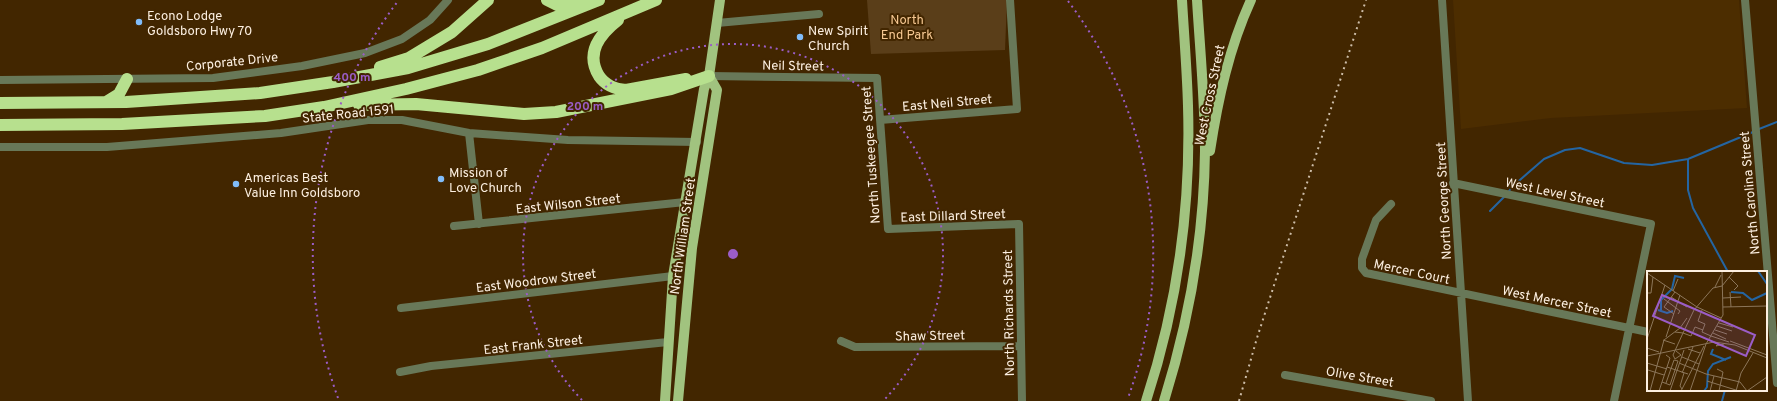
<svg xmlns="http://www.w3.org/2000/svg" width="1777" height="401" viewBox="0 0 1777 401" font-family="Overpass,sans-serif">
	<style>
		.built { fill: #4c2d00 }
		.green { fill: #5a3e19 }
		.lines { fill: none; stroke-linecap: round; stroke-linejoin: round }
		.stream { stroke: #2465a2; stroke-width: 2 }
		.minor { stroke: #687858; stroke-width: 8 }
		.major { stroke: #a1c37f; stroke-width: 10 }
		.highway { stroke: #b7e08e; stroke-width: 12 }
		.rail { stroke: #cdbda8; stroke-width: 2; stroke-dasharray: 2 4; stroke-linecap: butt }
		.ring { fill: none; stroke: #9b5dc7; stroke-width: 2; stroke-dasharray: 2 4 }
		.poi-dot { fill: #81bdfa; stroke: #422600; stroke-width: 1.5 }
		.labels { text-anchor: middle; stroke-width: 4; stroke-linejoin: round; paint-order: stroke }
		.poi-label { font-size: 13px; fill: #fcefe0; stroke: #422600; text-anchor: start }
		.park-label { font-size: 13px; fill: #f7c892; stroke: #422600 }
		.street-label { font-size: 13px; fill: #fcefe0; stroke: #422600 }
		.inset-river { fill: none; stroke: #2465a2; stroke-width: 2 }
		.inset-road { fill: none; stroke: #8c765a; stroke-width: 1 }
		.view { fill: #9b5dc7; fill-opacity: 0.15; stroke: #9b5dc7; stroke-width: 2 }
		.inset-edge { fill: none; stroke: #fcefe0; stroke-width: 2 }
		.centre { fill: #9b5dc7; stroke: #422600; stroke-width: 2 }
		.ring-label { font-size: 12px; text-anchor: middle; font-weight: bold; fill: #9b5dc7; stroke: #422600; stroke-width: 4; stroke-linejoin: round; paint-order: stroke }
	</style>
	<rect width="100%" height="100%" fill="#422600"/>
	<path class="built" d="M 1453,0 L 1739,0 L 1747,108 L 1551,118 L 1461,129 Z"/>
	<path class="green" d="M 867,0 L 1007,0 L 1005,50 L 871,54 Z"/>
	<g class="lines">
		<path class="stream" d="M 1759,129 L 1777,122
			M 1688,159 L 1688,190 L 1693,208 L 1728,272
			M 1509,191 L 1513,186 L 1544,159 L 1565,150 L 1580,148 L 1624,163 L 1652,165 L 1688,159 L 1753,132
			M 1490,211 L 1505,196
			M 1722,401 L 1725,390"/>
		<path class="minor" d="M 1442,0 L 1468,401
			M 1745,0 L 1777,383
			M 717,23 L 819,14
			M 709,76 L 877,78 L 888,229 L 1019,224 L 1022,401
			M 0,80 L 213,78 L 302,66 L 365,53 L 402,39 L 430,20 L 448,0
			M 880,120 L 1017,109 L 1010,0
			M 469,133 L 479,224
			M 0,147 L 107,147 L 281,133 L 368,120 L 402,120 L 469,133 L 568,140 L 697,142
			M 1453,183 L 1651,224 L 1614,401
			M 1391,204 L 1376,220 L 1362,259 L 1362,268 L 1366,273 L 1648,332
			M 454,226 L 685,202
			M 401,308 L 673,276
			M 841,341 L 855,347 L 1020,346
			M 400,372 L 431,366 L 668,342
			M 1285,375 L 1431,401"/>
		<path class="major" d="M 1210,151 C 1218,99 1229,48 1251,0
			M 665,401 L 673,276 L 704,89 L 709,76 L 720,0
			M 678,401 L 692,248 L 717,90 L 709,76
			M 1146,401 C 1177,307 1191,205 1188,106 C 1187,70 1184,35 1182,0
			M 1164,401 C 1189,321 1204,235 1205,151 C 1205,101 1200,50 1197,0"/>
		<path class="highway" d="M 547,0 L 559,6 L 578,4
			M 618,20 C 600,34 585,53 599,76 C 606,86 615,89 626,90 L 686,79
			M 380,67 L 409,58 L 452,32 L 488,0
			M 106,102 L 119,94 L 127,79
			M 0,103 L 126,102 L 260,93 L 333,82 L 408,68 L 488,44 L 599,0
			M 359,105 L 416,104 L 524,114 L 556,112 L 671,89 L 709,76
			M 0,125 L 122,124 L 265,116 L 324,107 L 406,89 L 478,70 L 542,48 L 656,0"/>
		<path class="rail" d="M 1239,401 L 1257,338 L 1366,0"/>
	</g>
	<g class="ring">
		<path d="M582 400A210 210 0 1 1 884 400"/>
		<path d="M338 398A420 420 0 0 1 398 1M1068 1A420 420 0 0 1 1128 398"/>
	</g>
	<g class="poi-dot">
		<circle cx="139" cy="22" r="4"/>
		<circle cx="800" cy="37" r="4"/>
		<circle cx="441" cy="179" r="4"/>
		<circle cx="236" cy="184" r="4"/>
	</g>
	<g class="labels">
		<g class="poi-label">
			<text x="147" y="20">Econo Lodge<tspan x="147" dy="15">Goldsboro Hwy 70</tspan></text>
			<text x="808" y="35">New Spirit<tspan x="808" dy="15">Church</tspan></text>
			<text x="449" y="177">Mission of<tspan x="449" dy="15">Love Church</tspan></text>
			<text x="244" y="182">Americas Best<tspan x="244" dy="15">Value Inn Goldsboro</tspan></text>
		</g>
		<g class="park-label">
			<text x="907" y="24">North<tspan x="907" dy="15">End Park</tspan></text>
		</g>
		<g class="street-label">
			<text transform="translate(232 61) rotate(-6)" y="5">Corporate Drive</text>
			<text transform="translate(793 65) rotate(1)" y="5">Neil Street</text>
			<text transform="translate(1209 95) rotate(-78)" y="5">West Cross Street</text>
			<text transform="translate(947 102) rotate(-5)" y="5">East Neil Street</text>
			<text transform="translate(348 113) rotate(-6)" y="5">State Road 1591</text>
			<text transform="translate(870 155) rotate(-94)" y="5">North Tuskeegee Street</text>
			<text transform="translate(1555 192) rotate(12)" y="5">West Level Street</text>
			<text transform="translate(1749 193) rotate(-95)" y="5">North Carolina Street</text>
			<text transform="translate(1443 201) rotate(-93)" y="5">North George Street</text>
			<text transform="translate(568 203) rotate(-6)" y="5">East Wilson Street</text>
			<text transform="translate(953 215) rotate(-2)" y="5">East Dillard Street</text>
			<text transform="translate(682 236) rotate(-82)" y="5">North William Street</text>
			<text transform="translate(1412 271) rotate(12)" y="5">Mercer Court</text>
			<text transform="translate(536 280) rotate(-7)" y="5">East Woodrow Street</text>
			<text transform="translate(1557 301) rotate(12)" y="5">West Mercer Street</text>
			<text transform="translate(1008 313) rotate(-91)" y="5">North Richards Street</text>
			<text transform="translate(930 335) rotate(-1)" y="5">Shaw Street</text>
			<text transform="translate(533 344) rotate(-6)" y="5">East Frank Street</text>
			<text transform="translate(1360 376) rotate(10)" y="5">Olive Street</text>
		</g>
	</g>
	<g transform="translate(1647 271)">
		<rect width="120" height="120" fill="#422600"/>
		<path class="inset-river" d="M 111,0 L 120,13M 84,21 L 96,22 L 105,29 L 120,22M 11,39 L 20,42 L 26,40M 14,39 L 14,29 L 25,18 L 28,5 L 37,7M 66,78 L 64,83 L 79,89M 57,120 L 60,116 L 61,100 L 66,93 L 84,86"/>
		<path class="inset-road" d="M 0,2 L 50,36 L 74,47M 82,6 L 91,15 L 87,19M 75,15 L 87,0M 68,16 L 74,4M 26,20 L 31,8M 83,21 L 84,36M 0,22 L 4,22 L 6,6M 24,26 L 40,36M 76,27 L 94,26M 17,28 L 33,40 L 31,43M 76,36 L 120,35M 55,39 L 51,50 L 58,53 L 55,61 L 64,65M 27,43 L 17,36 L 28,21M 72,52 L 86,56M 70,55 L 85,60M 68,59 L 80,63M 28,61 L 36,62 L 47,39 L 66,17 L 75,15M 36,62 L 44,65 L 48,56 L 56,59M 66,62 L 79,68M 64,65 L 82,71M 19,66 L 33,24M 0,68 L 18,14M 16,69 L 28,73M 83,70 L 120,84M 67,71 L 71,73 L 69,75 L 77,73M 0,77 L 12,81M 41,78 L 53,82M 29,80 L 34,84 L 28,88 L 26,84 L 36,62M 0,85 L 67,71 L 88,74 L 120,87M 35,86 L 52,93M 0,92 L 20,98M 32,92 L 59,103 L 93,111 L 100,120M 20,96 L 41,103M 70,98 L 76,101 L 72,120M 1,99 L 17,104M 35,102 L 46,76M 60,110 L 92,120M 15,111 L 23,114 L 31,90 L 27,89 L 19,112M 35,118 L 33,115 L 37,102M 3,120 L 17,69 L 33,57 L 40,47M 12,120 L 23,87 L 19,84M 23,120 L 37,79M 34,120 L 57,75M 43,120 L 59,73 L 76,44 L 75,0M 63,120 L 67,105M 89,120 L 94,102 L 106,82M 100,120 L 120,106"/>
		<path class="view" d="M 15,24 L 108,64 L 99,85 L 6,45 Z"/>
		<rect width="120" height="120" class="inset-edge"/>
	</g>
	<circle cx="733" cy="254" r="6" class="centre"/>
	<g class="ring-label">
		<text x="352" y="81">400 m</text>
		<text x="585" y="110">200 m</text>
	</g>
</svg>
